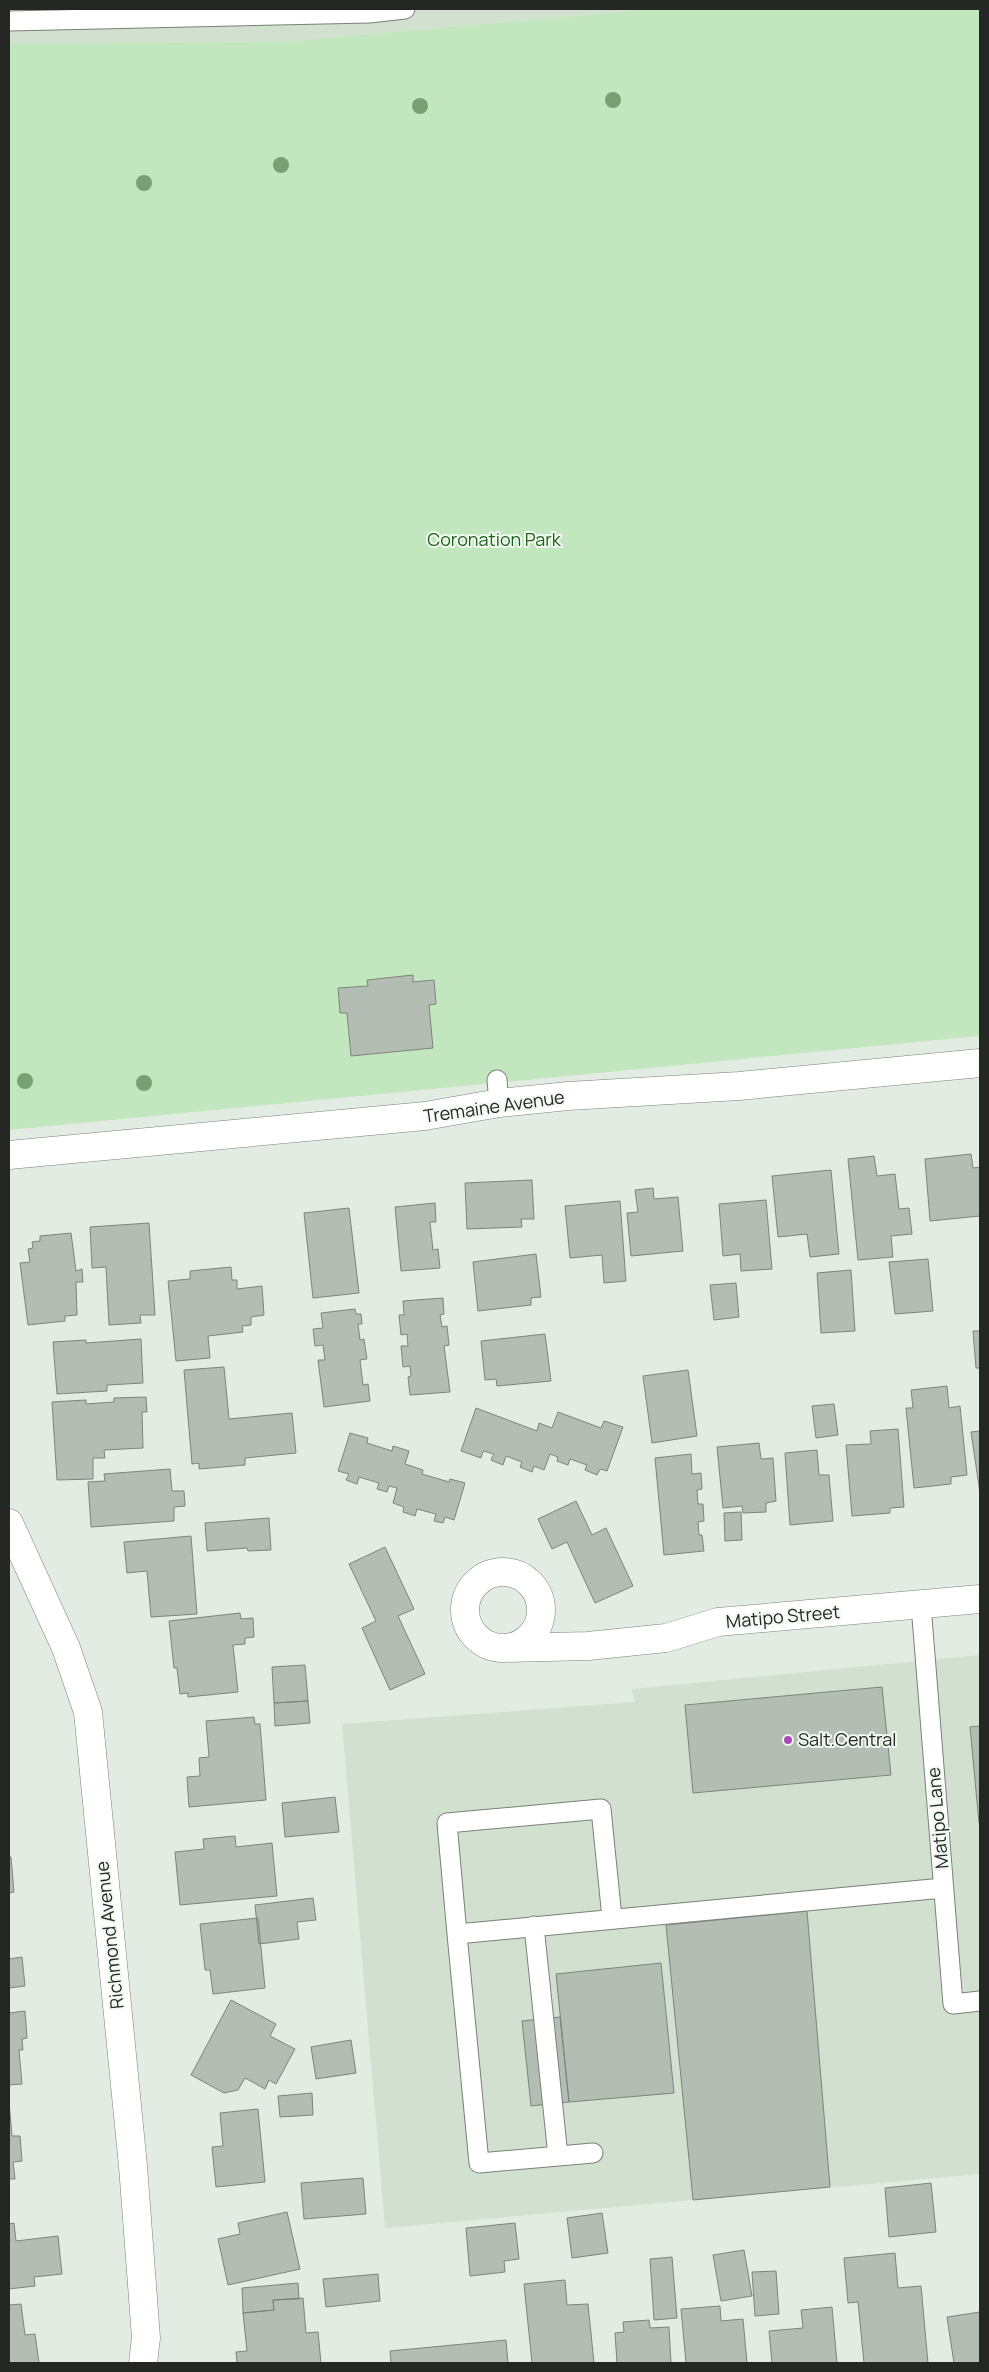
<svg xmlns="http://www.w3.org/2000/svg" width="989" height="2372" viewBox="0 0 989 2372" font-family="Manrope,sans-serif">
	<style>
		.built { fill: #d2e0d0 }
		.green { fill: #c2e7be }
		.building { fill: #b4bdb3; stroke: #7c847b }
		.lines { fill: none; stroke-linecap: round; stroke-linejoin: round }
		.service-casing { stroke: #798178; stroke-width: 21 }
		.minor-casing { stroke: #798178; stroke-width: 29 }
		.secondary-casing { stroke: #798178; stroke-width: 29 }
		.service { stroke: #fff; stroke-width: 19 }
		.minor { stroke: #fff; stroke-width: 28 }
		.secondary { stroke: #fff; stroke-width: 28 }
		.tree { fill: #77a075 }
		.poi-dot { fill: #a84bb5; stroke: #f1faf0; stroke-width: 2 }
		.labels { text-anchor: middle; stroke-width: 4; stroke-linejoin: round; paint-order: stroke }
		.park-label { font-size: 18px; fill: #1f611b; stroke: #f1faf0 }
		.street-label { font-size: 18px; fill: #242723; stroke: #f1faf0 }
		.poi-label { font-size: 18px; fill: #242723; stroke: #f1faf0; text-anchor: start }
	</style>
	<rect width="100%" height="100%" fill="#e3ece2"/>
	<path class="built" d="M 9,9 L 650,9 L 280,42 L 9,44 Z
		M 980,1655 L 980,2174 L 385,2228 L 342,1724 L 635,1702 L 632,1689 Z"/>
	<path class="green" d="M 650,9 L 980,9 L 980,1036 L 9,1130 L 9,44 L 280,42 Z"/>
	<path class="building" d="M 413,975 L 413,982 L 434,980 L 436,1004 L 429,1005 L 433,1048 L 351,1056 L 347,1013 L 340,1013 L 338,988 L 368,986 L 367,980 Z
		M 971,1154 L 973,1168 L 980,1167 L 980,1216 L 930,1221 L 925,1159 Z
		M 874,1156 L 877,1176 L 895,1174 L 899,1209 L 909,1208 L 912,1234 L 891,1236 L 893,1257 L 858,1260 L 848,1159 Z
		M 831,1170 L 839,1254 L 810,1257 L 807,1234 L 778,1237 L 772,1176 Z
		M 532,1180 L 534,1219 L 521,1219 L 522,1227 L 467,1229 L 465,1183 Z
		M 653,1188 L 654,1199 L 678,1197 L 683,1251 L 631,1256 L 627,1213 L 638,1212 L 635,1190 Z
		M 766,1200 L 772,1269 L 741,1271 L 740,1254 L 723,1256 L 719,1204 Z
		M 620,1201 L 626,1281 L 604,1283 L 602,1255 L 570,1258 L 565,1206 Z
		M 435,1203 L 436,1222 L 430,1222 L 433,1250 L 438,1249 L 440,1268 L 401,1271 L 395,1207 Z
		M 349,1208 L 359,1293 L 313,1298 L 304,1213 Z
		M 149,1223 L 155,1315 L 140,1315 L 141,1323 L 109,1325 L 106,1267 L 92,1268 L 90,1227 Z
		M 71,1233 L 76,1271 L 82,1269 L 83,1282 L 76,1282 L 77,1315 L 65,1316 L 65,1321 L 28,1325 L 20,1263 L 30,1262 L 28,1249 L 33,1248 L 32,1242 L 40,1241 L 40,1236 Z
		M 536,1254 L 541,1297 L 531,1298 L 531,1305 L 478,1311 L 473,1262 Z
		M 928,1259 L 933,1311 L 895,1314 L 889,1262 Z
		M 231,1267 L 232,1280 L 237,1280 L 237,1289 L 262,1286 L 264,1315 L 251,1317 L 251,1325 L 242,1326 L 243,1332 L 208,1336 L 210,1358 L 176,1361 L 168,1281 L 190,1279 L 190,1271 Z
		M 851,1270 L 855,1331 L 821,1333 L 817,1273 Z
		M 736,1283 L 739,1317 L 714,1320 L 710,1285 Z
		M 443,1298 L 444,1314 L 440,1315 L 442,1327 L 447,1326 L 449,1345 L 444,1346 L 450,1392 L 410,1395 L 408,1377 L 411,1376 L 410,1366 L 403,1367 L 401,1346 L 408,1346 L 407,1334 L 401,1335 L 399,1315 L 404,1315 L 403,1301 Z
		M 355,1309 L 356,1314 L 361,1314 L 362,1324 L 358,1324 L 360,1340 L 364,1339 L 367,1359 L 360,1360 L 363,1385 L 368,1384 L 370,1401 L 324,1407 L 318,1360 L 325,1360 L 323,1345 L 315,1346 L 313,1329 L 323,1328 L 321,1313 Z
		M 973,1331 L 980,1331 L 980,1368 L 976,1368 Z
		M 545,1334 L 551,1381 L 497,1386 L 496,1379 L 485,1380 L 481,1341 Z
		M 141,1339 L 143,1383 L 107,1385 L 107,1391 L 57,1394 L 53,1342 L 86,1340 L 86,1343 Z
		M 224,1367 L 229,1419 L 292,1413 L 296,1453 L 245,1458 L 245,1465 L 199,1469 L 199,1463 L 192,1464 L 184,1370 Z
		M 688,1370 L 697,1436 L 652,1443 L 643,1376 Z
		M 947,1386 L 949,1408 L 960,1406 L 967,1475 L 951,1477 L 951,1484 L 914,1488 L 906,1408 L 913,1408 L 911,1390 Z
		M 146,1397 L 147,1412 L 142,1412 L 143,1448 L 104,1450 L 105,1458 L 93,1458 L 93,1479 L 57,1480 L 52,1402 L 86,1400 L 86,1404 L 114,1402 L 114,1398 Z
		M 834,1404 L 838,1435 L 816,1438 L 812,1406 Z
		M 476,1408 L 537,1431 L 539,1423 L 552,1428 L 558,1412 L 601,1428 L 604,1421 L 623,1427 L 607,1471 L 600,1469 L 597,1475 L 585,1470 L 587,1465 L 570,1459 L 568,1465 L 557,1461 L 558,1457 L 550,1454 L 544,1470 L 534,1466 L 532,1472 L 520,1467 L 522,1462 L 506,1456 L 503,1465 L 491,1460 L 494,1454 L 483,1451 L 481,1458 L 461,1451 Z
		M 898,1429 L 904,1507 L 890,1508 L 890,1513 L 852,1516 L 846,1445 L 871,1444 L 870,1431 Z
		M 980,1431 L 980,1493 L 971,1432 Z
		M 350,1433 L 368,1438 L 367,1443 L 392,1451 L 393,1446 L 409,1451 L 405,1464 L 423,1470 L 422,1474 L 449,1482 L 450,1479 L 465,1483 L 454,1520 L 445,1517 L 443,1523 L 434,1521 L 436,1514 L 417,1509 L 415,1516 L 403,1512 L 404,1507 L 393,1503 L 397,1488 L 389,1486 L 387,1492 L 377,1489 L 379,1483 L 359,1477 L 357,1484 L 346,1480 L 349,1474 L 338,1471 Z
		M 759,1443 L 761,1459 L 773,1458 L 776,1501 L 766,1503 L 766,1512 L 743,1513 L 742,1506 L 723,1508 L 717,1447 Z
		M 817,1450 L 819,1475 L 829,1475 L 833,1521 L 790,1525 L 785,1453 Z
		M 691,1454 L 692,1474 L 701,1473 L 702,1489 L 697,1490 L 698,1504 L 703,1504 L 704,1521 L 698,1522 L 699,1535 L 702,1535 L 704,1551 L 664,1555 L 655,1458 Z
		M 170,1469 L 172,1491 L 184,1491 L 185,1506 L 174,1507 L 174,1521 L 91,1527 L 88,1482 L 105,1481 L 104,1474 Z
		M 576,1501 L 592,1535 L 606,1528 L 633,1586 L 595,1603 L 567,1542 L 552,1549 L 538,1519 Z
		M 741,1512 L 742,1540 L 725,1541 L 724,1513 Z
		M 269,1518 L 271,1550 L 248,1551 L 247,1548 L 207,1551 L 205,1523 Z
		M 191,1536 L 197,1614 L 151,1617 L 147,1571 L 127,1573 L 124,1542 Z
		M 385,1547 L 414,1609 L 398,1616 L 425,1674 L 390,1690 L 362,1628 L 376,1621 L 349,1564 Z
		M 240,1613 L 241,1619 L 253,1618 L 254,1637 L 245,1638 L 245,1644 L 233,1645 L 238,1692 L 188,1697 L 188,1693 L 180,1694 L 177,1668 L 174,1668 L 169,1621 Z
		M 305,1665 L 308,1701 L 274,1703 L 272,1667 Z
		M 882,1687 L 891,1775 L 693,1793 L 685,1705 Z
		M 308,1701 L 310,1723 L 275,1726 L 274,1703 Z
		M 254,1717 L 255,1724 L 260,1724 L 266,1800 L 189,1807 L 187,1777 L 200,1776 L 199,1758 L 209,1757 L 206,1721 Z
		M 980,1726 L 980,1823 L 979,1823 L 970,1727 Z
		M 335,1797 L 339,1832 L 285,1837 L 282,1803 Z
		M 235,1836 L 236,1847 L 272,1843 L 277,1896 L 180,1905 L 175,1852 L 204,1849 L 203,1839 Z
		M 9,1857 L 11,1857 L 14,1892 L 9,1893 Z
		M 313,1898 L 316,1920 L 297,1922 L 299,1939 L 259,1944 L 255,1905 Z
		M 807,1911 L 830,2187 L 693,2200 L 666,1925 Z
		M 258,1918 L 265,1988 L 213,1994 L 210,1970 L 205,1970 L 200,1924 Z
		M 22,1957 L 25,1986 L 9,1988 L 9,1959 Z
		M 661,1963 L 674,2093 L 569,2102 L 556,1974 Z
		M 231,2000 L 276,2024 L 270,2036 L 295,2049 L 276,2084 L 269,2080 L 265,2089 L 245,2078 L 238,2090 L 224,2093 L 191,2075 Z
		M 25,2011 L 27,2038 L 22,2039 L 23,2050 L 19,2050 L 22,2084 L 9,2085 L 9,2013 Z
		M 560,2017 L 569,2102 L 531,2106 L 522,2021 Z
		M 351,2040 L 356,2073 L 316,2079 L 311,2047 Z
		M 312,2093 L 313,2115 L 280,2117 L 278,2096 Z
		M 9,2102 L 12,2136 L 20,2136 L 22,2161 L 13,2162 L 15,2179 L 9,2179 Z
		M 258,2109 L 265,2182 L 216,2187 L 212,2147 L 223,2146 L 220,2113 Z
		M 363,2178 L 366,2214 L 304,2219 L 301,2183 Z
		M 931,2183 L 936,2232 L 889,2237 L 885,2188 Z
		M 287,2212 L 300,2269 L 228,2285 L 218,2239 L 240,2234 L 238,2223 Z
		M 602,2213 L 608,2253 L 572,2258 L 567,2218 Z
		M 14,2223 L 16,2241 L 58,2236 L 62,2274 L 34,2277 L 35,2286 L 9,2289 L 9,2224 Z
		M 515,2223 L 519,2259 L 504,2261 L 505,2272 L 470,2276 L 466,2228 Z
		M 744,2250 L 752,2296 L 721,2301 L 713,2255 Z
		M 895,2253 L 898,2288 L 921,2286 L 928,2363 L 864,2363 L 858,2302 L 848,2303 L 844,2258 Z
		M 672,2257 L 677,2318 L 654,2320 L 650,2259 Z
		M 776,2271 L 779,2314 L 755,2316 L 752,2272 Z
		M 378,2274 L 380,2301 L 326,2307 L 323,2279 Z
		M 565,2280 L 567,2305 L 588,2304 L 594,2363 L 532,2363 L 524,2284 Z
		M 298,2283 L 299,2299 L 273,2300 L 274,2310 L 243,2313 L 242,2288 Z
		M 303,2298 L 306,2333 L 318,2332 L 321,2363 L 237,2363 L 236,2352 L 247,2351 L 243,2313 L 274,2310 L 273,2300 Z
		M 21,2304 L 25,2335 L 35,2334 L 39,2363 L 9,2363 L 9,2305 Z
		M 720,2306 L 721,2321 L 743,2319 L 747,2363 L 686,2363 L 681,2309 Z
		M 832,2307 L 837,2363 L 772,2363 L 769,2331 L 803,2328 L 801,2310 Z
		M 980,2312 L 980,2363 L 954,2363 L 947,2317 Z
		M 649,2320 L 650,2328 L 669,2327 L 671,2363 L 617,2363 L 615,2333 L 624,2332 L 623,2322 Z
		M 506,2340 L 508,2363 L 391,2363 L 390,2351 Z"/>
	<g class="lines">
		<defs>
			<path id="service" d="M 9,21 L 369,13 L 405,9
				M 497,1080 L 499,1103
				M 921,1605 L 953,2004 L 980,2001
				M 612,1918 L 601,1809 L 447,1823 L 457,1934 L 943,1888
				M 534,1926 L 558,2156
				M 457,1934 L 479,2163 L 593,2153"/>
			<path id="minor" d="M 9,1523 L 66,1648 L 88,1712 L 133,2166 L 146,2338 L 143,2363
				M465 1610a38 38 0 1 1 76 0a38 38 0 1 1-76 0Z
				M 504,1648 L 588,1646 L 666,1638 L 718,1622 L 980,1599"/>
			<path id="secondary" d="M 9,1155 L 425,1116 L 499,1103 L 568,1096 L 739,1086 L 980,1063"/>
		</defs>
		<use href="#service" class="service-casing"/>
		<use href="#minor" class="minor-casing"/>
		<use href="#secondary" class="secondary-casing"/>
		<use href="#service" class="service"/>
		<use href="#minor" class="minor"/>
		<use href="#secondary" class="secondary"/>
	</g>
	<g class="tree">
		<circle cx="613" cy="100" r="8"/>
		<circle cx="420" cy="106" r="8"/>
		<circle cx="281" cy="165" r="8"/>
		<circle cx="144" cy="183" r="8"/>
		<circle cx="25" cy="1081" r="8"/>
		<circle cx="144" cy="1083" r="8"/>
	</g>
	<circle class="poi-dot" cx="788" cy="1740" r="5"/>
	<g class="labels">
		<g class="park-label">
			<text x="494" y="546">Coronation Park</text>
		</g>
		<g class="street-label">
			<text transform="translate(494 1107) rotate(-8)" y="6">Tremaine Avenue</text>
			<text transform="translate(783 1617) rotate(-5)" y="6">Matipo Street</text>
			<text transform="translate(938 1818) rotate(-95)" y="6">Matipo Lane</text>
			<text transform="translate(110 1935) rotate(-96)" y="6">Richmond Avenue</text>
		</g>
		<g class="poi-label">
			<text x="798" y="1746">Salt.Central</text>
		</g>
	</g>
	<rect width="989" height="2372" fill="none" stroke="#242723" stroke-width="20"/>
</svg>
